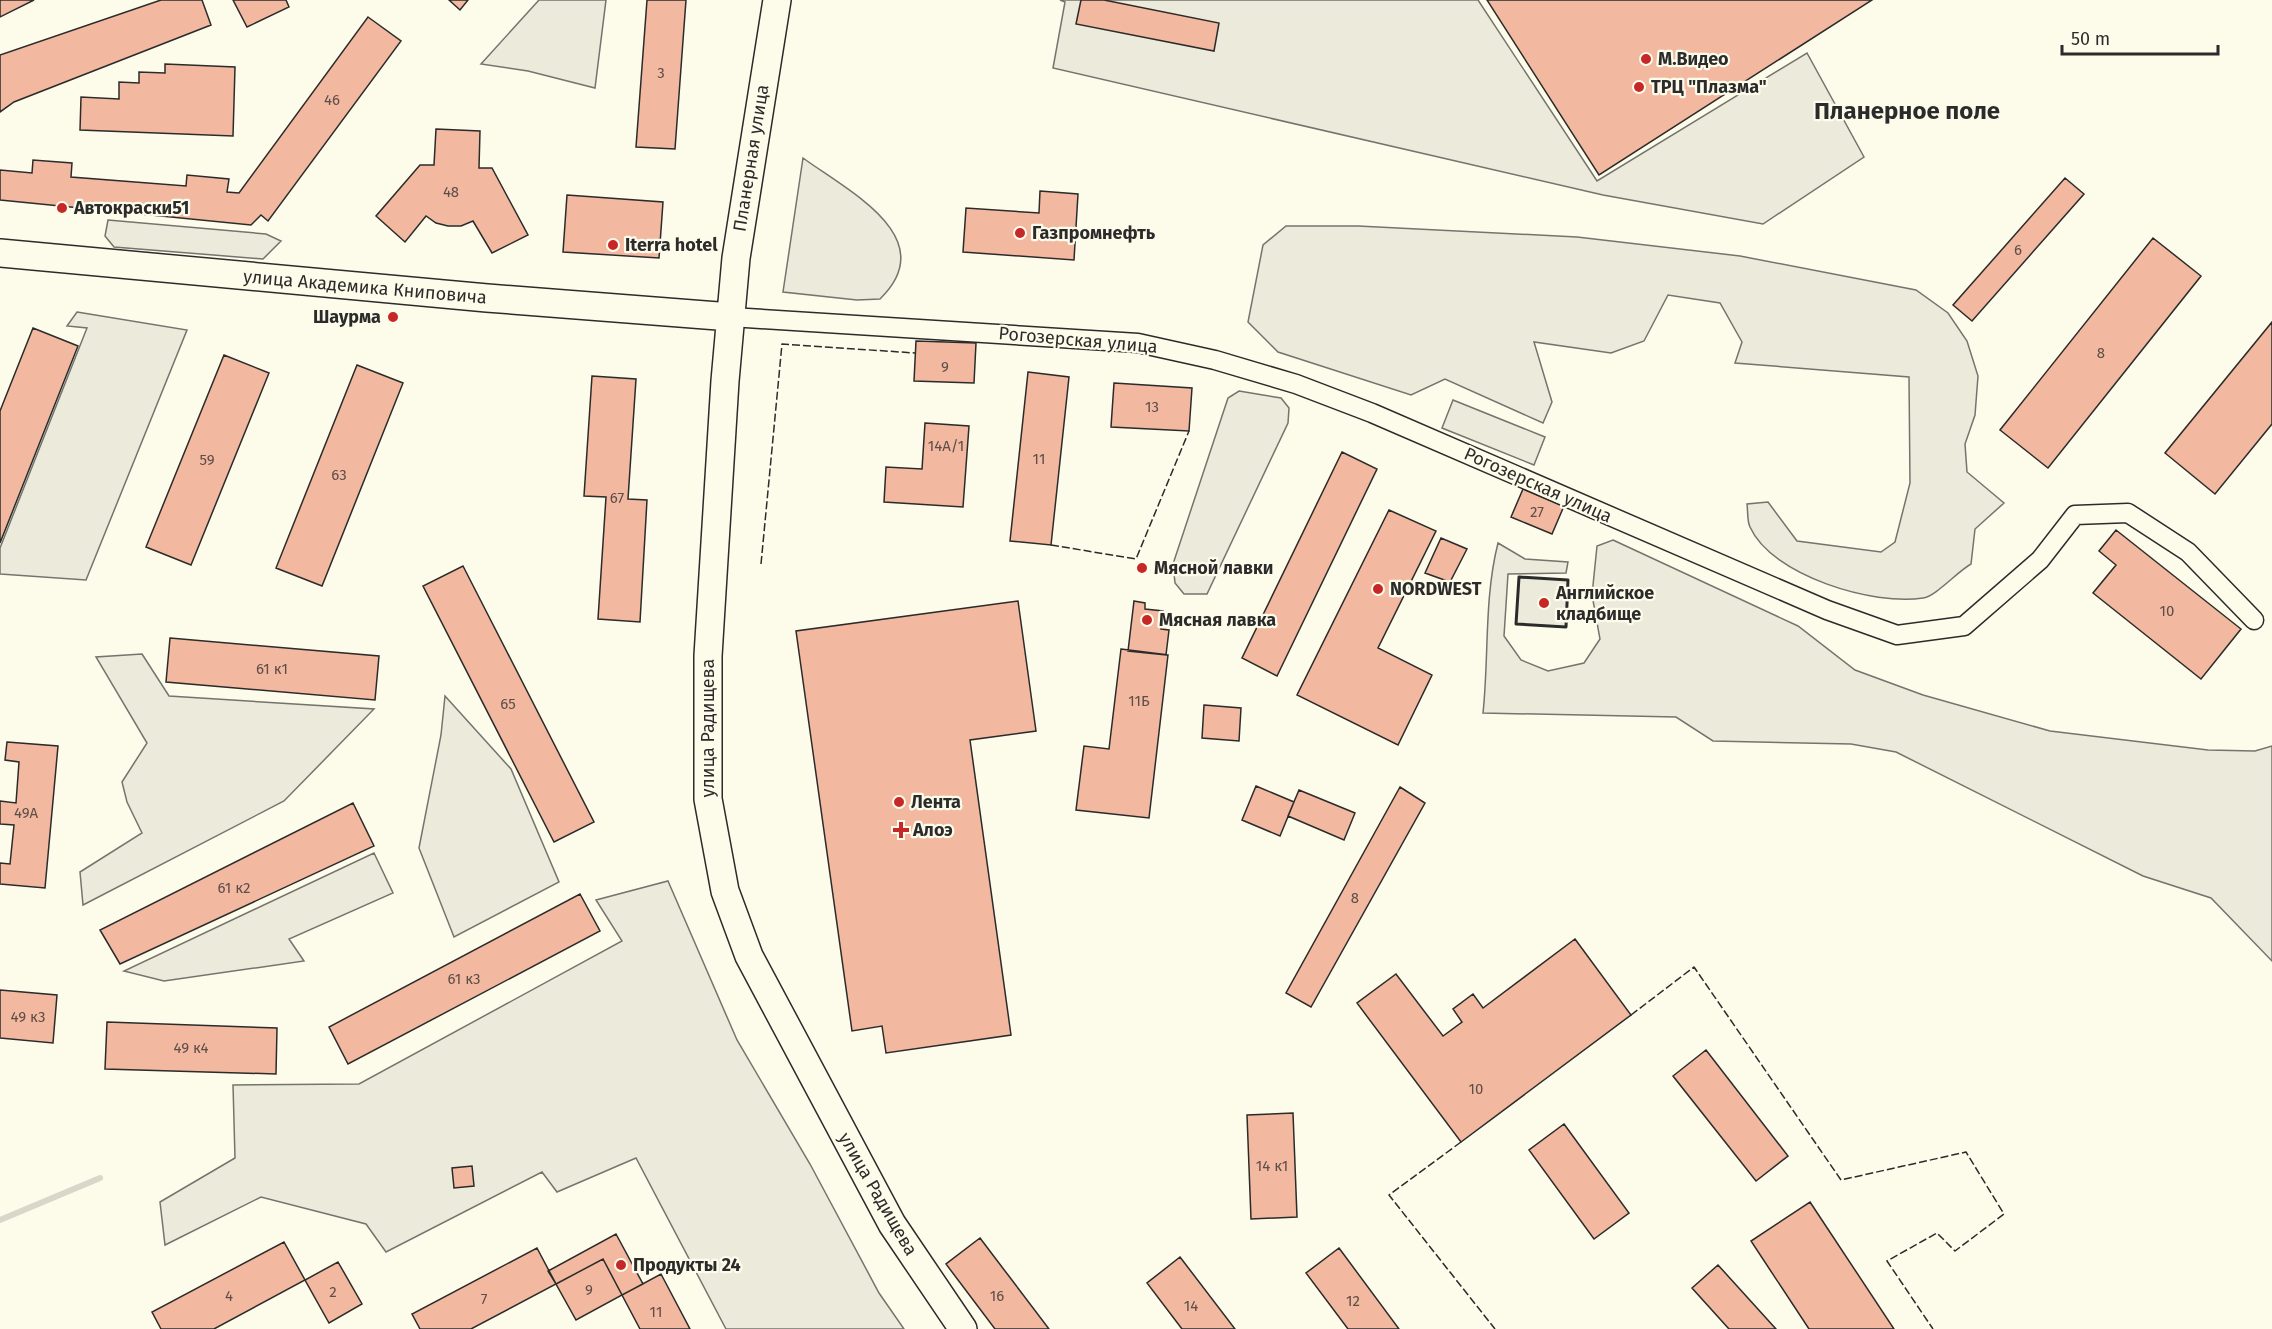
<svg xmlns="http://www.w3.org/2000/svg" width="2272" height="1329" viewBox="0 0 2272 1329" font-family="'Fira Sans',sans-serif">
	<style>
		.green { fill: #ecebdb; stroke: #74746e; stroke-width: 1.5 }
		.parking { fill: #eceadb; stroke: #74746e; stroke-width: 1.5 }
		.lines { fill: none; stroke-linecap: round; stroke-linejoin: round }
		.stream { stroke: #d8d7c9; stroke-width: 6 }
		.building { fill: #f2b8a0; stroke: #2b2b2b; stroke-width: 1.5 }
		.street-casing { stroke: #2b2b2b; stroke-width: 21 }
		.secondary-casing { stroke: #2b2b2b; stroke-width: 30 }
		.street { stroke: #fdfbea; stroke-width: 18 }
		.secondary { stroke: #fdfbea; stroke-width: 27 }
		.fence { stroke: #2b2b2b; stroke-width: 1.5; stroke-dasharray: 8 3; stroke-linecap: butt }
		.wall { stroke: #2b2b2b; stroke-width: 3 }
		.poi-dot { fill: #c62828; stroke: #fdfbea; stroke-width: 2 }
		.labels { text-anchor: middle; stroke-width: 4.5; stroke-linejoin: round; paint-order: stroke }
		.number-label { font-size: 15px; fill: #5d4e48 }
		.poi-label { font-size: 18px; font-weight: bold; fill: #2b2b2b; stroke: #fdfbea; text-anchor: start }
		.street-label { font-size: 18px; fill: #2b2b2b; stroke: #fdfbea }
		.district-label { font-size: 24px; font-weight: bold; fill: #2b2b2b; stroke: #fdfbea }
	</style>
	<rect width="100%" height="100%" fill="#fdfbea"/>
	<path class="green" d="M 539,0 L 606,0 L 595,88 L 528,71 L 481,64 Z
		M 803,158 C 848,191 943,238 880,299 L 857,300 L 783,292 Z
		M 108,220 L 266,234 L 281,241 L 263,259 L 114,247 L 105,236 Z
		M 1286,226 L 1358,226 L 1577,237 L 1740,256 L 1916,290 L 1948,313 L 1967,341 L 1978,376 L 1975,415 L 1965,444 L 1967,472 L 2004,503 L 1975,529 L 1971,564 C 1958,571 1935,597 1923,598 C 1874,606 1772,576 1750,527 C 1747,521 1748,511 1747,504 L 1768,502 L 1797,541 L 1881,552 L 1895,542 L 1910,483 L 1909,377 L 1735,363 L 1742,342 L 1720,303 L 1668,295 L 1644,341 L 1611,353 L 1534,342 L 1552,402 L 1543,423 L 1445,379 L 1411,395 L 1278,352 L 1248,322 L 1263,245 Z
		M 77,312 L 187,330 L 86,580 L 0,574 L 0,548 L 87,328 L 67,326 Z
		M 1239,391 L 1281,398 L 1289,408 L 1288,423 L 1207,594 L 1184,594 L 1175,583 L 1173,564 L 1228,398 Z
		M 1613,540 L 1798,626 L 1855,670 L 1923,695 L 2050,731 L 2208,750 L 2255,751 L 2272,746 L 2272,961 L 2211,898 L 2143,876 L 1896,752 L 1851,744 L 1713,741 L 1676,717 L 1483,713 C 1489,657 1484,598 1498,543 L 1525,559 L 1568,562 L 1566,573 L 1508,574 L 1504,636 L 1521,660 L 1548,671 L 1584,663 L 1600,639 L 1592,595 L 1597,546 Z
		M 1519,577 L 1568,580 L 1566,627 L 1516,624 Z
		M 142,654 L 169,696 L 374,709 L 284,801 L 83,905 L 80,872 L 142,833 L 127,802 L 122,782 L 147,743 L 96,657 Z
		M 445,696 L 511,769 L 559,882 L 454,937 L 419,848 L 441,735 Z
		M 374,853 L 393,893 L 289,939 L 304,961 L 164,981 L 124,971 Z
		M 668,881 L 737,1040 L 810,1164 L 879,1293 L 904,1329 L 726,1329 L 636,1158 L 557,1192 L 542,1172 L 386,1252 L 366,1224 L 261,1197 L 165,1245 L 160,1202 L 235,1158 L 233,1085 L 359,1084 L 622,941 L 596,900 Z"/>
	<path class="parking" d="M 1060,0 L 1478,0 L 1597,181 L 1807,53 L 1864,157 L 1763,224 L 1603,195 L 1053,68 L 1065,2 Z
		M 1453,400 L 1545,437 L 1534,465 L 1442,428 Z"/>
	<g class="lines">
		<path class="stream" d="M 0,1220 L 100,1178"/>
	</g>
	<path class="building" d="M 0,0 L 34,0 L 0,17 Z
		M 161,0 L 202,0 L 211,25 L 14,102 L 0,112 L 0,55 Z
		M 233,0 L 286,0 L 289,7 L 247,27 Z
		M 449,0 L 468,0 L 460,10 Z
		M 647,0 L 686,0 L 675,149 L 636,147 Z
		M 1081,0 L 1104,0 L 1219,23 L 1214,51 L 1076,24 Z
		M 1487,0 L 1872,0 L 1599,175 Z
		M 368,17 L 401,41 L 268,221 L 261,215 L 251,225 L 0,200 L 0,170 L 32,173 L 33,160 L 72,163 L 71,177 L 186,186 L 187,175 L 229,179 L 227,192 L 239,193 Z
		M 165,64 L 235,67 L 233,136 L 80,130 L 81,97 L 119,99 L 119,82 L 139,83 L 139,72 L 165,73 Z
		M 436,129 L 480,131 L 479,168 L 492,168 L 528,235 L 492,253 L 473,221 L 461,226 L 448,226 L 436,223 L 426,216 L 405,242 L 376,216 L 420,165 L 434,165 Z
		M 2065,178 L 2084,194 L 1972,321 L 1953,305 Z
		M 1040,191 L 1078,194 L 1074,260 L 963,252 L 966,208 L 1039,213 Z
		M 567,195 L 663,202 L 659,258 L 563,252 Z
		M 2153,238 L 2201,276 L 2048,468 L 2000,430 Z
		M 2272,322 L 2272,424 L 2215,494 L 2165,453 Z
		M 33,328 L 78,346 L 0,543 L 0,411 Z
		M 916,341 L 976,343 L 974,383 L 914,381 Z
		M 224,355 L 269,373 L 191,565 L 146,547 Z
		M 357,365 L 403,383 L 322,586 L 276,568 Z
		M 1028,372 L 1069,377 L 1051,545 L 1010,541 Z
		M 592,376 L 636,379 L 628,499 L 647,500 L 640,622 L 598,619 L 606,497 L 584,496 Z
		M 1114,383 L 1192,388 L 1189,431 L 1111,427 Z
		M 925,423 L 969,426 L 963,507 L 884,502 L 886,467 L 922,469 Z
		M 1342,452 L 1377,469 L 1277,676 L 1242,658 Z
		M 1523,489 L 1564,506 L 1552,534 L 1511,517 Z
		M 1389,510 L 1436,531 L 1378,648 L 1432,675 L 1398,745 L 1297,695 Z
		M 2116,530 L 2241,629 L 2201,679 L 2093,593 L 2116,565 L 2099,551 Z
		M 1441,538 L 1467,549 L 1450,582 L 1425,573 Z
		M 463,566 L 594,822 L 554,842 L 423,586 Z
		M 1018,601 L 1036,731 L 970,740 L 1011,1035 L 886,1053 L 882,1026 L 852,1031 L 796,631 Z
		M 1134,601 L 1145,603 L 1145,609 L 1163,611 L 1161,629 L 1169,630 L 1166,655 L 1128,651 Z
		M 170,638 L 379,656 L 375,700 L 166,682 Z
		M 1121,649 L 1168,655 L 1149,818 L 1076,810 L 1084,746 L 1109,749 Z
		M 1204,705 L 1241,708 L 1239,741 L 1202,738 Z
		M 7,742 L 58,746 L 45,888 L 0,884 L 0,863 L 10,864 L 14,825 L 0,824 L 0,801 L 16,803 L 19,762 L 5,760 Z
		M 1256,786 L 1294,802 L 1280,836 L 1242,820 Z
		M 1400,787 L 1425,803 L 1311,1007 L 1286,993 Z
		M 1299,790 L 1355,813 L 1344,840 L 1288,816 Z
		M 353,803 L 374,846 L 120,964 L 100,930 Z
		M 580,894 L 600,931 L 348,1064 L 329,1027 Z
		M 1575,939 L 1631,1015 L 1461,1142 L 1357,1003 L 1396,974 L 1443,1036 L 1462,1022 L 1453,1009 L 1473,994 L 1483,1008 Z
		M 0,990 L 57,995 L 53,1043 L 0,1038 Z
		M 107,1022 L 277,1028 L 276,1074 L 105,1069 Z
		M 1706,1050 L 1788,1156 L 1756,1181 L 1673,1076 Z
		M 1293,1113 L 1297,1217 L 1251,1219 L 1247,1115 Z
		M 1564,1124 L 1629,1213 L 1594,1239 L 1529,1150 Z
		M 472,1166 L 474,1186 L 454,1188 L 452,1168 Z
		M 1810,1202 L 1894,1329 L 1809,1329 L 1751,1241 Z
		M 616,1234 L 643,1284 L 622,1295 L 603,1259 L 556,1284 L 548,1271 Z
		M 980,1238 L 1049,1329 L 995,1329 L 946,1264 Z
		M 284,1242 L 305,1280 L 214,1329 L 161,1329 L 152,1312 Z
		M 537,1248 L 556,1284 L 471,1329 L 420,1329 L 412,1314 Z
		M 1339,1248 L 1399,1329 L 1348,1329 L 1306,1273 Z
		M 1180,1257 L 1235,1329 L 1182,1329 L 1147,1283 Z
		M 603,1259 L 622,1295 L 576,1320 L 556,1284 Z
		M 338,1262 L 362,1304 L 329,1323 L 305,1280 Z
		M 1718,1265 L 1776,1329 L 1729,1329 L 1692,1288 Z
		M 661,1274 L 690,1329 L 640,1329 L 622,1295 Z"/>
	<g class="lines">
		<defs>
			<path id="street" d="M 731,317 L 1138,343 L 1215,360 L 1296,384 L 1372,413 L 1827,610 L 1897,635 L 1964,626 L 2040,560 L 2075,515 L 2128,513 L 2188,552 L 2254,620"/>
			<path id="secondary" d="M 777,0 L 736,258 L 725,381 L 708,656 L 708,799 L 725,891 L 749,956 L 892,1224 L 963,1329
				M 0,253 L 487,298 L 731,317"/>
		</defs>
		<use href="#street" class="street-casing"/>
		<use href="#secondary" class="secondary-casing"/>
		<use href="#street" class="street"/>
		<use href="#secondary" class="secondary"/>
		<path class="fence" d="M 1051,545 L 1136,559 L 1189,431
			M 761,564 L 782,344 L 915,353
			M 1631,1015 L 1694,967 L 1841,1180 L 1966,1152 L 2004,1214 L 1955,1251 L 1937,1233 L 1887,1261 L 1933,1329
			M 1461,1142 L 1389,1195 L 1495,1329"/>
		<path class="wall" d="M 1519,577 L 1568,580 L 1566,627 L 1516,624 Z"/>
	</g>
	<g class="poi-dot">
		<circle cx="1646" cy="59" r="6"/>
		<circle cx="1639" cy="87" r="6"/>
		<circle cx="62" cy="208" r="6"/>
		<circle cx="1020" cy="233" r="6"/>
		<circle cx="613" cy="245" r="6"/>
		<circle cx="393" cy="317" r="6"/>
		<circle cx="1142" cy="568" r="6"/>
		<circle cx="1378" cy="589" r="6"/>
		<circle cx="1544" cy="603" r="6"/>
		<circle cx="1147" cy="620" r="6"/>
		<circle cx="899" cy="802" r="6"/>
		<path d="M898 821h6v6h6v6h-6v6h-6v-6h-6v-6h6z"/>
		<circle cx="621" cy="1265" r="6"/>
	</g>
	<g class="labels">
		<g class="number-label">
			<text x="661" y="78">3</text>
			<text x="332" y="105">46</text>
			<text x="451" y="197">48</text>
			<text x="2018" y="255">6</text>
			<text x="2101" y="358">8</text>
			<text x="945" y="372">9</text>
			<text x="1152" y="412">13</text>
			<text x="946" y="451">14А/1</text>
			<text x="1039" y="464">11</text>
			<text x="207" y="465">59</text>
			<text x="339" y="480">63</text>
			<text x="617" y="503">67</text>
			<text x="1537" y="517">27</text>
			<text x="2167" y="616">10</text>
			<text x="272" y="674">61 к1</text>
			<text x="1139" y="706">11Б</text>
			<text x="508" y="709">65</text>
			<text x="26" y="818">49А</text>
			<text x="234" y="893">61 к2</text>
			<text x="1355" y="903">8</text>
			<text x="464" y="984">61 к3</text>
			<text x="28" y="1022">49 к3</text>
			<text x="191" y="1053">49 к4</text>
			<text x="1476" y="1094">10</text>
			<text x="1272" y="1171">14 к1</text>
			<text x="589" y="1295">9</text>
			<text x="333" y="1297">2</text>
			<text x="229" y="1301">4</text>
			<text x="997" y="1301">16</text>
			<text x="484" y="1304">7</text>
			<text x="1353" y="1306">12</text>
			<text x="1191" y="1311">14</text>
			<text x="656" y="1317">11</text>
		</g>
		<g class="poi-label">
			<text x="1658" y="65">M.Видео</text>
			<text x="1651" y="93">ТРЦ "Плазма"</text>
			<text x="74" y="214">Автокраски51</text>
			<text x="1032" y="239">Газпромнефть</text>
			<text x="625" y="251">Iterra hotel</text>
			<text x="381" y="323" text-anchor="end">Шаурма</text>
			<text x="1154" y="574">Мясной лавки</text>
			<text x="1390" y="595">NORDWEST</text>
			<text x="1556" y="599">Английское<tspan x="1556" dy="21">кладбище</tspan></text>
			<text x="1159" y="626">Мясная лавка</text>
			<text x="911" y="808">Лента</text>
			<text x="913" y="836">Алоэ</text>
			<text x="633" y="1271">Продукты 24</text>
		</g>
		<g class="street-label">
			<text transform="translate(751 158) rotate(-81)" y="6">Планерная улица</text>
			<text transform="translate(365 287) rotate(5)" y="6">улица Академика Книповича</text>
			<text transform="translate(1078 340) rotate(5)" y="6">Рогозерская улица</text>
			<text transform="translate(1538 485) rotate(24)" y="6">Рогозерская улица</text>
			<text transform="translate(708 728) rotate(-90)" y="6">улица Радищева</text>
			<text transform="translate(878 1194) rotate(60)" y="6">улица Радищева</text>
		</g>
		<g class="district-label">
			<text x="1907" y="119">Планерное поле</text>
		</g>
	</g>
	<path d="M2062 45v9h156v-9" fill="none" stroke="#2b2b2b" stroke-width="3"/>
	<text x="2071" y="45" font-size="18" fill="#2b2b2b" stroke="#fdfbea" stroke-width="4.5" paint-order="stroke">50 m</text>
</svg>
